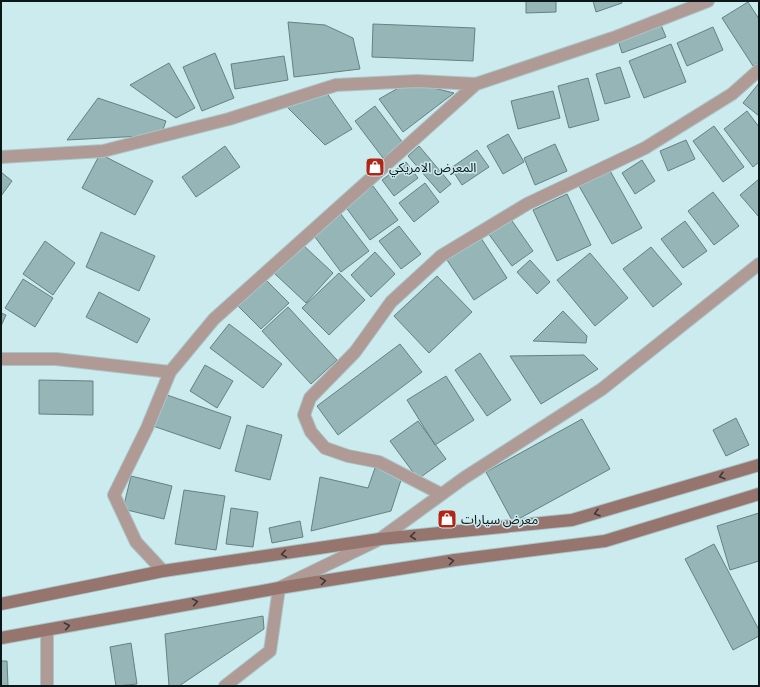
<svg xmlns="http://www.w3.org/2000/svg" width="760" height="687" viewBox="0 0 760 687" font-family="Barlow,'Noto Sans Arabic',sans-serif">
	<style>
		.building { fill: #96b5b7; stroke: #648184 }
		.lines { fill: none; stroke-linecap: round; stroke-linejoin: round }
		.street-casing { stroke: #a9c5c7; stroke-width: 14 }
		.secondary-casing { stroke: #a9c5c7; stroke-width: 14 }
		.street { stroke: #b09a95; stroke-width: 12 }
		.secondary { stroke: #96756f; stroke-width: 12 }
		.oneway { stroke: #3c3836 }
		.labels { text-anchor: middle; stroke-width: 3; stroke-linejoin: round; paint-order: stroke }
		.poi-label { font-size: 13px; fill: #0b1718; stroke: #ccebee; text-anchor: start }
	</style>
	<rect width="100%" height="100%" fill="#ccebee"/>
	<path class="building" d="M 526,1 L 556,1 L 556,12 L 526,13 Z
		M 593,1 L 621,1 L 622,3 L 596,12 Z
		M 748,2 L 759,19 L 759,62 L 753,66 L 722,18 Z
		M 288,22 L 325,25 L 353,38 L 360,69 L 294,77 Z
		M 373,24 L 475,28 L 473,61 L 372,57 Z
		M 661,25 L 666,37 L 622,53 L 618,40 Z
		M 713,27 L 723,50 L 687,66 L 677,43 Z
		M 671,44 L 686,82 L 644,98 L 629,61 Z
		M 215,53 L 234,98 L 202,111 L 183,67 Z
		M 284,56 L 288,80 L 235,89 L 231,64 Z
		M 169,63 L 195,108 L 176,118 L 130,85 Z
		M 620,67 L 630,97 L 605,104 L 596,74 Z
		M 588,78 L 599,120 L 569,128 L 558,86 Z
		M 409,82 L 454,93 L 403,132 L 379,99 Z
		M 759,83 L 759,116 L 743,103 Z
		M 553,91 L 560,118 L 518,129 L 511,101 Z
		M 326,92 L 352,129 L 325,145 L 286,106 Z
		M 98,98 L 166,121 L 161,135 L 67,140 Z
		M 375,106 L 403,143 L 383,158 L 355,121 Z
		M 747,111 L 759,127 L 759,162 L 753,167 L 724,129 Z
		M 714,126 L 744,167 L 723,182 L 693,141 Z
		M 508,134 L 524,162 L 503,174 L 487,146 Z
		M 686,140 L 695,159 L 668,171 L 660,151 Z
		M 555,144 L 567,171 L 535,185 L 524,158 Z
		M 225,146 L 240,167 L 196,197 L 182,177 Z
		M 419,146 L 451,184 L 440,193 L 408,156 Z
		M 477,150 L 489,167 L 462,185 L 451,168 Z
		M 100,154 L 153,181 L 135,215 L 82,188 Z
		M 642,160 L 655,181 L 635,194 L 622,173 Z
		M 406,162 L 418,178 L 394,196 L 382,180 Z
		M 609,169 L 642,228 L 612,244 L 579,186 Z
		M 1,172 L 12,181 L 1,196 Z
		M 759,179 L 759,217 L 740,195 Z
		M 425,183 L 439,202 L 414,222 L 399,203 Z
		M 373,186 L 398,220 L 370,240 L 345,206 Z
		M 713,192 L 739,226 L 714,245 L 688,211 Z
		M 567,194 L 591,245 L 557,261 L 533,210 Z
		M 340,213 L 369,251 L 341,272 L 312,233 Z
		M 510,218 L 533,251 L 512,266 L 488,233 Z
		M 685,221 L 707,251 L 683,268 L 661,239 Z
		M 399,226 L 421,254 L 401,269 L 379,241 Z
		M 101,232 L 155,256 L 139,291 L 86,267 Z
		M 479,235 L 507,278 L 474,300 L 445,257 Z
		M 45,241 L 75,263 L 53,295 L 23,274 Z
		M 302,244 L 333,273 L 306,303 L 274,273 Z
		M 651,247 L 682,284 L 653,307 L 623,269 Z
		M 375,252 L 395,274 L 371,297 L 351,275 Z
		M 590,253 L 628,298 L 595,326 L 557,280 Z
		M 530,260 L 550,282 L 537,294 L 517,272 Z
		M 339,273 L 365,300 L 329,335 L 302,308 Z
		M 437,276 L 472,312 L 429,353 L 394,316 Z
		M 263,277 L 289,303 L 261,329 L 236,304 Z
		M 23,279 L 53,298 L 35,327 L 5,308 Z
		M 99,292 L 150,319 L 137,343 L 86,317 Z
		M 288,307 L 337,360 L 311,384 L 262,331 Z
		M 563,311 L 587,336 L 586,343 L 533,341 Z
		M 1,313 L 6,315 L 1,326 Z
		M 229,324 L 282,364 L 263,388 L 210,348 Z
		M 400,344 L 422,372 L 338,435 L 317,406 Z
		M 480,353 L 511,400 L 487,416 L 455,370 Z
		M 584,355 L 598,369 L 541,404 L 510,356 Z
		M 205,365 L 233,381 L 217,408 L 190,391 Z
		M 446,376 L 474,420 L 435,445 L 407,400 Z
		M 39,380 L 93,381 L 93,415 L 39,414 Z
		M 164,394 L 231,417 L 220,449 L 153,426 Z
		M 736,418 L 749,445 L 726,456 L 713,430 Z
		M 582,419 L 610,469 L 513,522 L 486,472 Z
		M 418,421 L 446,459 L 418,479 L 390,441 Z
		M 247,425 L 282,435 L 270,480 L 235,471 Z
		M 375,468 L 402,477 L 391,511 L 311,531 L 320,477 L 368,488 Z
		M 131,476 L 172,486 L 164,519 L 123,509 Z
		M 184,490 L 225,496 L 216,550 L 175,544 Z
		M 231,508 L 258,512 L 253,547 L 226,544 Z
		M 759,513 L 759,561 L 730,570 L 717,526 Z
		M 300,521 L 303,537 L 272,543 L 269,528 Z
		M 714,544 L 759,630 L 759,636 L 733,650 L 685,559 Z
		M 263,616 L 264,629 L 179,686 L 169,686 L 165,634 Z
		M 131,643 L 137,684 L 116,686 L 110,647 Z
		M 1,661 L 7,661 L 8,686 L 1,686 Z"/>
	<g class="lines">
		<defs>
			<path id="street" d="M 1,157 L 103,151 L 229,119 L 336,85 L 417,81 L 476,84
				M 1,359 L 56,359 L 170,372
				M 441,494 L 379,462 L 348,456 L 325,448 L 311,432 L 304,415 L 310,398 L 355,352 L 391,302 L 441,256 L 527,204 L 645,148 L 732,94 L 759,70
				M 163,571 L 136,542 L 114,495 L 147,428 L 170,372 L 214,319 L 476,84 L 613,38 L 708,1
				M 47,686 L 47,630
				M 225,686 L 270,651 L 279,588 L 380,539 L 464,478 L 602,389 L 759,264"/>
			<path id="secondary" d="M 1,604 L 163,571 L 380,539 L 572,520 L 759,465
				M 1,638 L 279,588 L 455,560 L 605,541 L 759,494"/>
		</defs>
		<use href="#street" class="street-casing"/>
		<use href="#secondary" class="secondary-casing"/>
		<use href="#street" class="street"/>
		<use href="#secondary" class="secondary"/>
	</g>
	<defs><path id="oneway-chevron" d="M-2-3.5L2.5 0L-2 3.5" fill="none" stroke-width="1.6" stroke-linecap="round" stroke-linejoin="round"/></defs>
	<g class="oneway">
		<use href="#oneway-chevron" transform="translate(722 476) rotate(164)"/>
		<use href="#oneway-chevron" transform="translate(597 513) rotate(164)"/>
		<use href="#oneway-chevron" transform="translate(413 536) rotate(174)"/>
		<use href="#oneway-chevron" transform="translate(284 554) rotate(172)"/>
		<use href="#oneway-chevron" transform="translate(451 561) rotate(-8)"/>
		<use href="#oneway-chevron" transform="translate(323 581) rotate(-9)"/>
		<use href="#oneway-chevron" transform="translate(195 602) rotate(-10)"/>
		<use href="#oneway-chevron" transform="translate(67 626) rotate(-11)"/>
	</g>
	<defs>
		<symbol id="shop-square" viewBox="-11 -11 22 22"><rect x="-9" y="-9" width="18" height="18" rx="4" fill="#b32517" stroke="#ccebee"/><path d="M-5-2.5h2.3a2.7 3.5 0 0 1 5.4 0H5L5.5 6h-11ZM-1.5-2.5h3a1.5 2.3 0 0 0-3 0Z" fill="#fff"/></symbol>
	</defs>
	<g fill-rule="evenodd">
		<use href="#shop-square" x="364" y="156" width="22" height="22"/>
		<use href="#shop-square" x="436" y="508" width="22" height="22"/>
	</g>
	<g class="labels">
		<g class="poi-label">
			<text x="389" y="172">المعرض الامريكي</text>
			<text x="461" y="524">معرض سيارات</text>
		</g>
	</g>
	<rect width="760" height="687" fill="none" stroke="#0b1718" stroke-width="4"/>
</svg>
